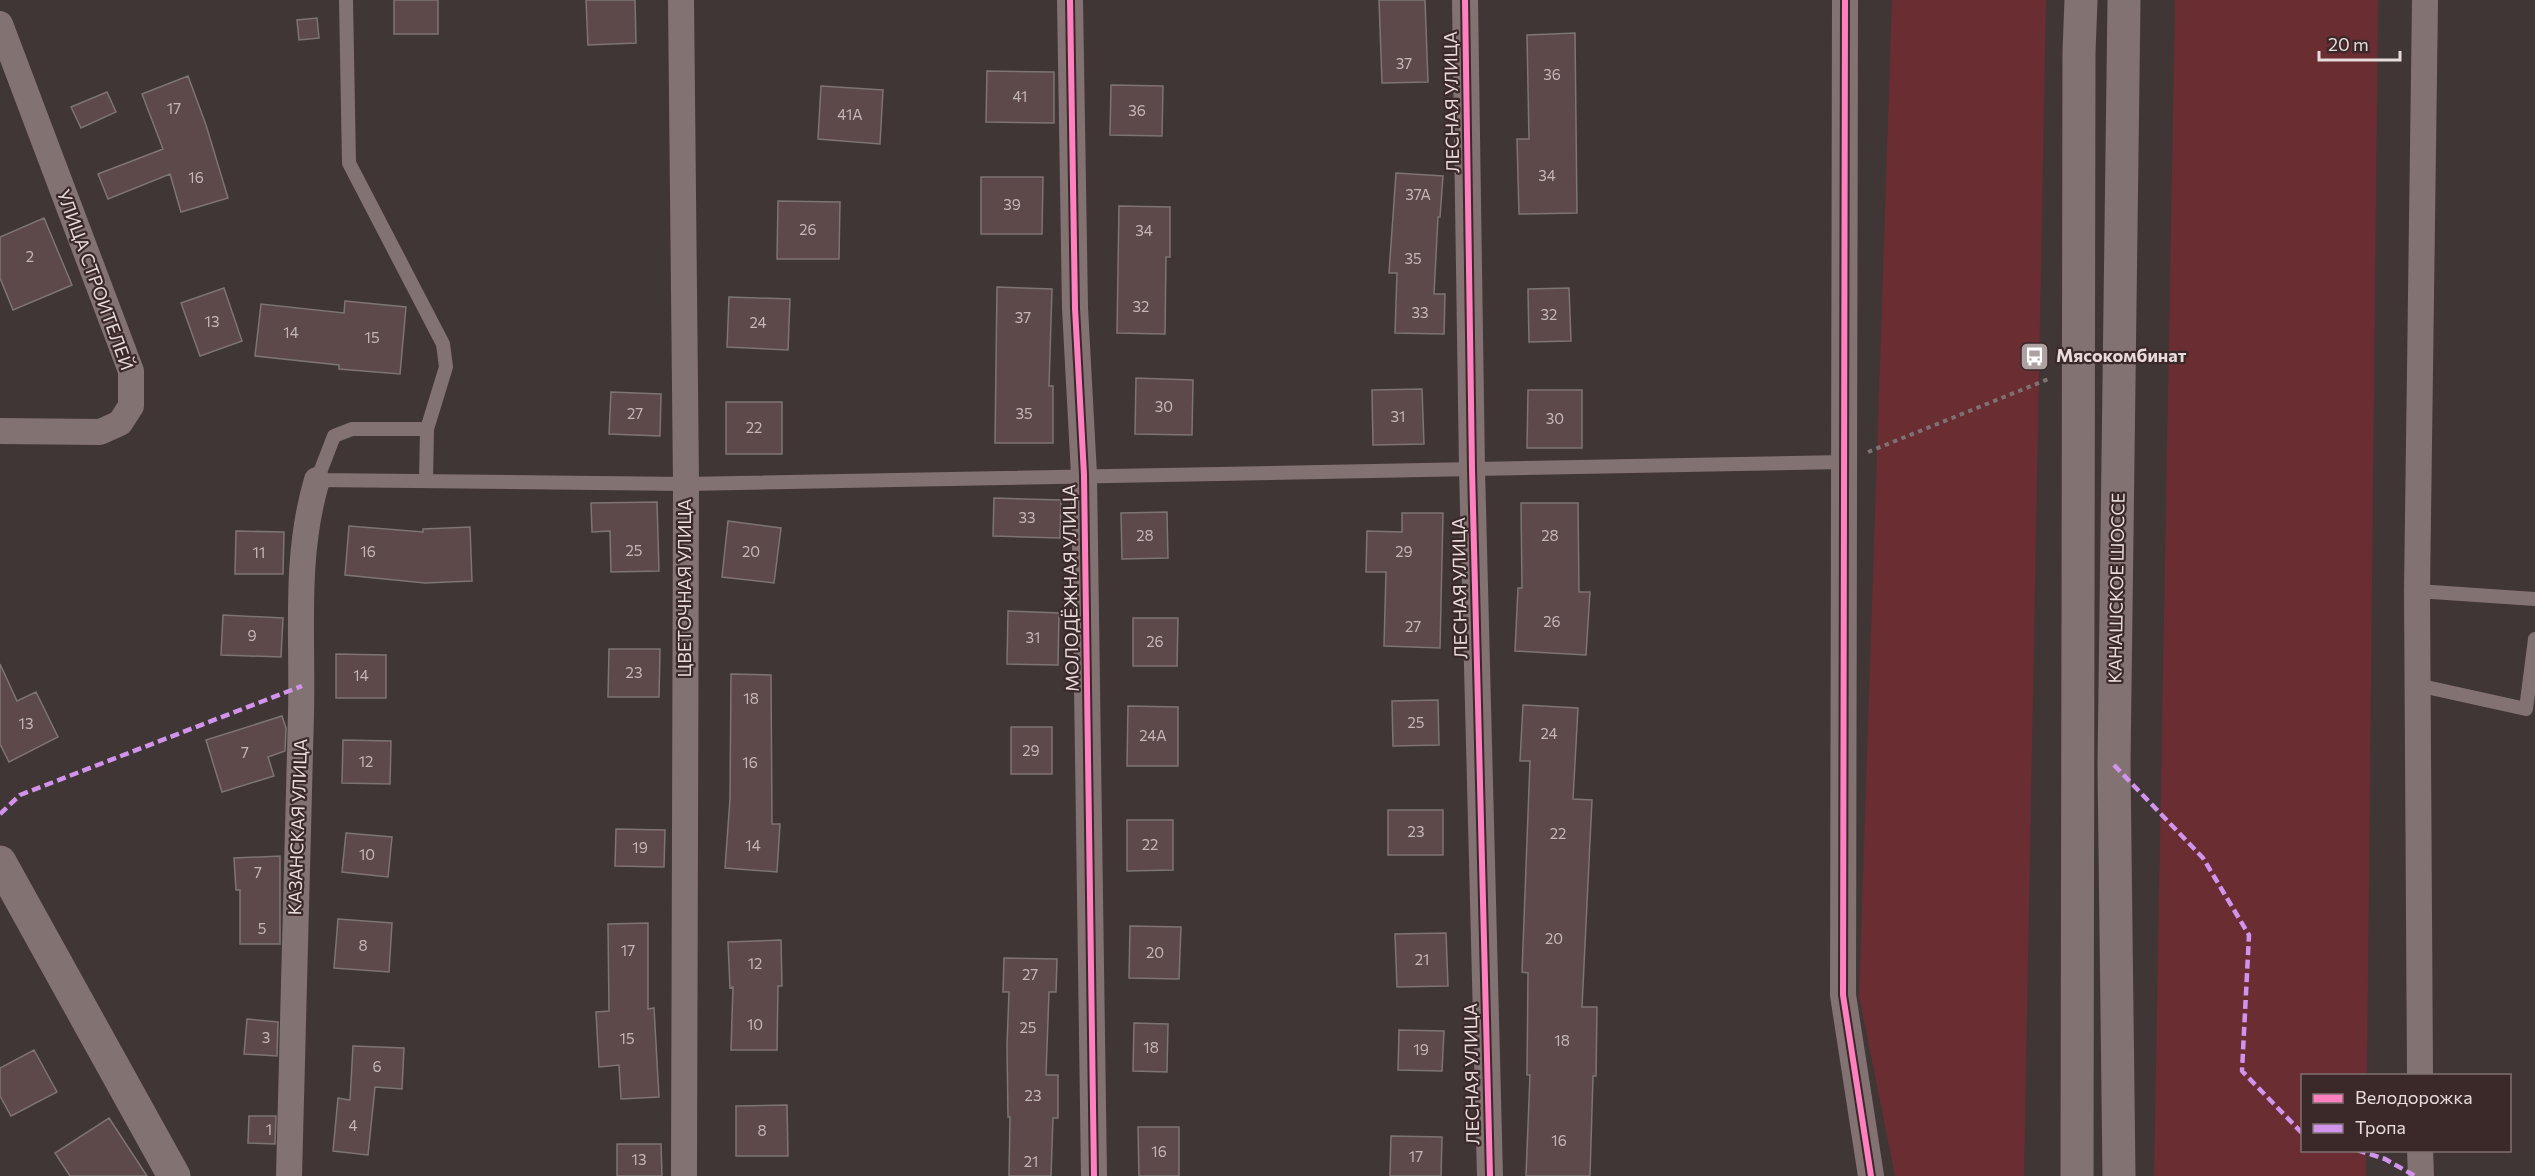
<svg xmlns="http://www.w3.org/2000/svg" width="2535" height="1176" viewBox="0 0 2535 1176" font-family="Commissioner,sans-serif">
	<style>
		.green { fill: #692d32 }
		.building { fill: #5d494a; stroke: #7d7474; stroke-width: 1.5 }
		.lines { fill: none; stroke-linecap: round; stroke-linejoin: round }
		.path { stroke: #7e7172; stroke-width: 4; stroke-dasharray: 4.5 4.5; stroke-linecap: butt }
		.service { stroke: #837272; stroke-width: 14 }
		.minor { stroke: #837272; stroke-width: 26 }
		.tertiary { stroke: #837272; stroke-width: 33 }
		.primary { stroke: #827272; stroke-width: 33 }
		.quiet { stroke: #d193ec; stroke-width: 4.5; stroke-dasharray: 9 4.5; stroke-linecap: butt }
		.cycleway-casing { stroke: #3b2828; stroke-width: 10 }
		.cycleway { stroke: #ff80c0; stroke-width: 6 }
		.labels { text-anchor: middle; stroke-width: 4.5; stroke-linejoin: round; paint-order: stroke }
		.number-label { font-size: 15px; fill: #c5b6b7 }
		.street-label { font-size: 18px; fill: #e8dbdb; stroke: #3b2828 }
		.poi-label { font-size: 18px; font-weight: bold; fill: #e8dbdb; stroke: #3b2828; text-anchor: start }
	</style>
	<rect width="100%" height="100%" fill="#413636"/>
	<path class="green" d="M 1892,0 L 2046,0 L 2024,1176 L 1895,1176 L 1859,996 Z
		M 2175,0 L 2378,0 L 2367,1075 L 2302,1076 L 2302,1150 L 2366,1151 L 2366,1176 L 2154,1176 Z"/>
	<path class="building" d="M 394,0 L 438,0 L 438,34 L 394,34 Z
		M 586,0 L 635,0 L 636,43 L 588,45 Z
		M 1379,0 L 1425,0 L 1428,82 L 1382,83 Z
		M 317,18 L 319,38 L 299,40 L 297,20 Z
		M 1575,33 L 1577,213 L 1519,214 L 1517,139 L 1529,139 L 1527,35 Z
		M 987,71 L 1054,72 L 1054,123 L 986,122 Z
		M 188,76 L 206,125 L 228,198 L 181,212 L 170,174 L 108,199 L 98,174 L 163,149 L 142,94 Z
		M 1111,85 L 1163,86 L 1162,136 L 1110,135 Z
		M 821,86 L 883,90 L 880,144 L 818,139 Z
		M 107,92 L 116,112 L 81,128 L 71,107 Z
		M 1396,173 L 1443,176 L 1440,217 L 1438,217 L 1434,294 L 1445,294 L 1444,334 L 1395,333 L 1397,273 L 1389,273 Z
		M 981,177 L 1043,177 L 1042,234 L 981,234 Z
		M 778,201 L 840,202 L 839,259 L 777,259 Z
		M 1119,206 L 1170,207 L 1170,257 L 1166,257 L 1165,334 L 1117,333 Z
		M 44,218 L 72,285 L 13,310 L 0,278 L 0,237 Z
		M 997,287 L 1052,289 L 1049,386 L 1053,386 L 1053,443 L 995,443 Z
		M 224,288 L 242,341 L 200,356 L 181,303 Z
		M 1569,288 L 1571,341 L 1529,342 L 1528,289 Z
		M 729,297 L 790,299 L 788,350 L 727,347 Z
		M 345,301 L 406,307 L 400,374 L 339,369 L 339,365 L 255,356 L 261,304 L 344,313 Z
		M 1136,378 L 1193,380 L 1192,435 L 1135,434 Z
		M 1422,389 L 1424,444 L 1373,445 L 1372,390 Z
		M 1528,390 L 1582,390 L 1582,448 L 1527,448 Z
		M 611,392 L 661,394 L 660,436 L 609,434 Z
		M 726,402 L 782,402 L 782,454 L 726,454 Z
		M 994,498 L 1061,500 L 1060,538 L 993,536 Z
		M 657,502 L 659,571 L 611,572 L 610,531 L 592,532 L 591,503 Z
		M 1521,503 L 1578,503 L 1579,592 L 1590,592 L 1586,655 L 1515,651 L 1518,588 L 1522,588 Z
		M 1167,512 L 1168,558 L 1122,559 L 1121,513 Z
		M 1402,513 L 1443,513 L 1440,648 L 1384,646 L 1386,572 L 1366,572 L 1367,531 L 1402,532 Z
		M 728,521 L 781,528 L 774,583 L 722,577 Z
		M 349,526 L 423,532 L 423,529 L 470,527 L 472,581 L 425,583 L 345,575 Z
		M 236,531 L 284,532 L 283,574 L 235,574 Z
		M 1008,611 L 1059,613 L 1058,665 L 1007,664 Z
		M 223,615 L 283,618 L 281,657 L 221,655 Z
		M 1133,618 L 1178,618 L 1177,666 L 1133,666 Z
		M 609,649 L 660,649 L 659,697 L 608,697 Z
		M 336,654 L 386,655 L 386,698 L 336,698 Z
		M 0,664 L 17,701 L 36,692 L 58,737 L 9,762 L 0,744 Z
		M 731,674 L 771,675 L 772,824 L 780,824 L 777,872 L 725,868 L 730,799 Z
		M 1438,700 L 1439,745 L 1393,746 L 1392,701 Z
		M 1523,705 L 1578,708 L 1573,799 L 1592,800 L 1582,1007 L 1597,1007 L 1596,1076 L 1593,1076 L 1590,1176 L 1526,1176 L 1530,1075 L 1527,1075 L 1528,973 L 1522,972 L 1530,761 L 1520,761 Z
		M 1128,706 L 1178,707 L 1178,766 L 1127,766 Z
		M 282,716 L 286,728 L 285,751 L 268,757 L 274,776 L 222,792 L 206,740 Z
		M 1011,727 L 1052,727 L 1052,774 L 1011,774 Z
		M 343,740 L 391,741 L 390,784 L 342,783 Z
		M 1388,810 L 1443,810 L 1443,855 L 1388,855 Z
		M 1127,820 L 1173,820 L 1173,870 L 1127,871 Z
		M 616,829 L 665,830 L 664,867 L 615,866 Z
		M 346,833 L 392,837 L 388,877 L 342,872 Z
		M 280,856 L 280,944 L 240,944 L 240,890 L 236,890 L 234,858 Z
		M 338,919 L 392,923 L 389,972 L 334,968 Z
		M 648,923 L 648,1009 L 654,1008 L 659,1097 L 621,1099 L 619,1065 L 599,1067 L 596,1012 L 609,1011 L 608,924 Z
		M 1130,926 L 1181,927 L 1179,979 L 1129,978 Z
		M 1446,933 L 1448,986 L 1397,987 L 1395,934 Z
		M 781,940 L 782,986 L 778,986 L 777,1050 L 731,1050 L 733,987 L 730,988 L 728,942 Z
		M 1004,958 L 1057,959 L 1056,992 L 1049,992 L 1046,1075 L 1058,1075 L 1058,1118 L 1053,1118 L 1051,1176 L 1009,1176 L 1010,1117 L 1008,1117 L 1007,1045 L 1009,992 L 1003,992 Z
		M 247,1019 L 278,1022 L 277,1056 L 244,1054 Z
		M 1134,1023 L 1168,1024 L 1167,1072 L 1133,1071 Z
		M 1399,1030 L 1444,1031 L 1442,1071 L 1398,1070 Z
		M 353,1046 L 404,1048 L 402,1089 L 375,1087 L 368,1155 L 333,1151 L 338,1098 L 350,1100 Z
		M 34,1050 L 57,1092 L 11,1116 L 0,1096 L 0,1068 Z
		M 787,1105 L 788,1156 L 736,1156 L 736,1106 Z
		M 249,1116 L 276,1116 L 275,1144 L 248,1143 Z
		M 109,1118 L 147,1176 L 70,1176 L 55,1153 Z
		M 1138,1127 L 1179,1127 L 1179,1176 L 1139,1176 Z
		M 1391,1136 L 1442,1137 L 1441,1176 L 1390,1176 Z
		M 617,1144 L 661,1144 L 662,1176 L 617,1176 Z"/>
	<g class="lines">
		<path class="path" d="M 1868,452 L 2051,378"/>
		<path class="service" d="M 346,0 L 349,163 L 443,344 L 446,367 L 427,429 L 426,480
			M 427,429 L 352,429 L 334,436 L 317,480 L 686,484 L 1845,462
			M 2417,591 L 2535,599
			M 2417,685 L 2526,709 L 2535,639"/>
		<path class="minor" d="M 681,0 L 686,484 L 684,1176
			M 1070,0 L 1075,308 L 1084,475 L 1094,1176
			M 1465,0 L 1472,469 L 1490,1176
			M 1845,0 L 1843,995 L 1871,1176
			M 0,24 L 131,371 L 131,406 L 120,423 L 100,432 L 0,431
			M 2420,1076 L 2417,591 L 2425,0
			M 2420,1150 L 2421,1176
			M 289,1176 C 293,1022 297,868 301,714 C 303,635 294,557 317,480"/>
		<path class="tertiary" d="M 0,862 L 174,1176"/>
		<path class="primary" d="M 2077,1176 L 2079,52 L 2081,0
			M 2119,1176 L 2114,765 L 2124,0"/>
		<path class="quiet" d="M 2114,765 L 2203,858 L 2249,935 L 2242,1071 L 2302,1133
			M 0,814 L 20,795 L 302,686
			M 2357,1150 L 2385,1159 L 2415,1176"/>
		<defs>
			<path id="cycleway" d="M 1070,0 L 1075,308 L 1084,475 L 1094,1176
				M 1465,0 L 1472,469 L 1490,1176
				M 1845,0 L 1843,995 L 1871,1176"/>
		</defs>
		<use href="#cycleway" class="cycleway-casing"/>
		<use href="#cycleway" class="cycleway"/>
	</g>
	<defs>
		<symbol id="bus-square" viewBox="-11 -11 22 22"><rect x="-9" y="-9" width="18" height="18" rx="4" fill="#aea1a1" stroke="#3b2828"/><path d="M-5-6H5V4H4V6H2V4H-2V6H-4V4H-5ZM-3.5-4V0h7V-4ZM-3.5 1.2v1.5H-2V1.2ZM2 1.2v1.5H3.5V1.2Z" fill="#fff"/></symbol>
	</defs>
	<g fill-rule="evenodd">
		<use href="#bus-square" x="2018" y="340" width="33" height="33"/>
	</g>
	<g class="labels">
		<g class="number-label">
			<text x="1404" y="69">37</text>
			<text x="1552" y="80">36</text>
			<text x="1020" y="102">41</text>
			<text x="174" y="114">17</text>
			<text x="1137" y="116">36</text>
			<text x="850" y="120">41А</text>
			<text x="1547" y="181">34</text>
			<text x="196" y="183">16</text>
			<text x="1418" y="200">37А</text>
			<text x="1012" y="210">39</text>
			<text x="808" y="235">26</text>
			<text x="1144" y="236">34</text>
			<text x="30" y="262">2</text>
			<text x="1413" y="264">35</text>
			<text x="1141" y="312">32</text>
			<text x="1420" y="318">33</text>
			<text x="1549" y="320">32</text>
			<text x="1023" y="323">37</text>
			<text x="212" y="327">13</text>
			<text x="758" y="328">24</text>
			<text x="291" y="338">14</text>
			<text x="372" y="343">15</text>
			<text x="1164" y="412">30</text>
			<text x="635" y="419">27</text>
			<text x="1024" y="419">35</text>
			<text x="1398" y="422">31</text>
			<text x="1555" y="424">30</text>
			<text x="754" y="433">22</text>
			<text x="1027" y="523">33</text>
			<text x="1145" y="541">28</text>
			<text x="1550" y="541">28</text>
			<text x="634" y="556">25</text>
			<text x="368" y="557">16</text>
			<text x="751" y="557">20</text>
			<text x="1404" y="557">29</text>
			<text x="259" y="558">11</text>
			<text x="1552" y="627">26</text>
			<text x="1413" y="632">27</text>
			<text x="252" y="641">9</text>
			<text x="1033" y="643">31</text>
			<text x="1155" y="647">26</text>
			<text x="634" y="678">23</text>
			<text x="361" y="681">14</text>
			<text x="751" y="704">18</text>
			<text x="1416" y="728">25</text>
			<text x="26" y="729">13</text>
			<text x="1549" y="739">24</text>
			<text x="1153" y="741">24А</text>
			<text x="1031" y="756">29</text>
			<text x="245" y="758">7</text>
			<text x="366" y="767">12</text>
			<text x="750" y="768">16</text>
			<text x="1416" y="837">23</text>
			<text x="1558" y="839">22</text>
			<text x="1150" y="850">22</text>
			<text x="753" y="851">14</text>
			<text x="640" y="853">19</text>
			<text x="367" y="860">10</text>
			<text x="258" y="878">7</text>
			<text x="262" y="934">5</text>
			<text x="1554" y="944">20</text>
			<text x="363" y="951">8</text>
			<text x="628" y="956">17</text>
			<text x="1155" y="958">20</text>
			<text x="1422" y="965">21</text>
			<text x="755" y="969">12</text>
			<text x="1030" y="980">27</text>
			<text x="755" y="1030">10</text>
			<text x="1028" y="1033">25</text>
			<text x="266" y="1043">3</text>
			<text x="627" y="1044">15</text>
			<text x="1562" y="1046">18</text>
			<text x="1151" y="1053">18</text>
			<text x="1421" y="1055">19</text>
			<text x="377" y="1072">6</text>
			<text x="1033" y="1101">23</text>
			<text x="353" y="1131">4</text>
			<text x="269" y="1135">1</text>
			<text x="762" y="1136">8</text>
			<text x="1559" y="1146">16</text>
			<text x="1159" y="1157">16</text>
			<text x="1416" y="1162">17</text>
			<text x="639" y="1165">13</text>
			<text x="1031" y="1167">21</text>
		</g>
		<g class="street-label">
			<text transform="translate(1452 102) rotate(-91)" y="6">ЛЕСНАЯ УЛИЦА</text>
			<text transform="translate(95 280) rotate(70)" y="6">УЛИЦА СТРОИТЕЛЕЙ</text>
			<text transform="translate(685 588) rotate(-90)" y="6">ЦВЕТОЧНАЯ УЛИЦА</text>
			<text transform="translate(1071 588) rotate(-91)" y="6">МОЛОДЁЖНАЯ УЛИЦА</text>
			<text transform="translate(1460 588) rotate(-91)" y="6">ЛЕСНАЯ УЛИЦА</text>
			<text transform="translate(2117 588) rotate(-89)" y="6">КАНАШСКОЕ ШОССЕ</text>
			<text transform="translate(298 827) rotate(-88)" y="6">КАЗАНСКАЯ УЛИЦА</text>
			<text transform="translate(1472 1074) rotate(-91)" y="6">ЛЕСНАЯ УЛИЦА</text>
		</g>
		<g class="poi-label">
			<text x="2056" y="362">Мясокомбинат</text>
		</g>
	</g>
	<rect x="2301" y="1074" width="210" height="78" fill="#3b2828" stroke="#807070" stroke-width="1.5"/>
	<rect x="2313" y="1094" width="30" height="9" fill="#ff80c0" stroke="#807070" stroke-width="1.5"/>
	<text x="2355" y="1104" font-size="18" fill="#e8dbdb">Велодорожка</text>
	<rect x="2313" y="1124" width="30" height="9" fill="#d193ec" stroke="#807070" stroke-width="1.5"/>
	<text x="2355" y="1134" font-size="18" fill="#e8dbdb">Тропа</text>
	<path d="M2319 51v9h81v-9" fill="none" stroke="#e8dbdb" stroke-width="3"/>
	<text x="2328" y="51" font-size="18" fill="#e8dbdb" stroke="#3b2828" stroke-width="4.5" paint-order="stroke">20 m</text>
</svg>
